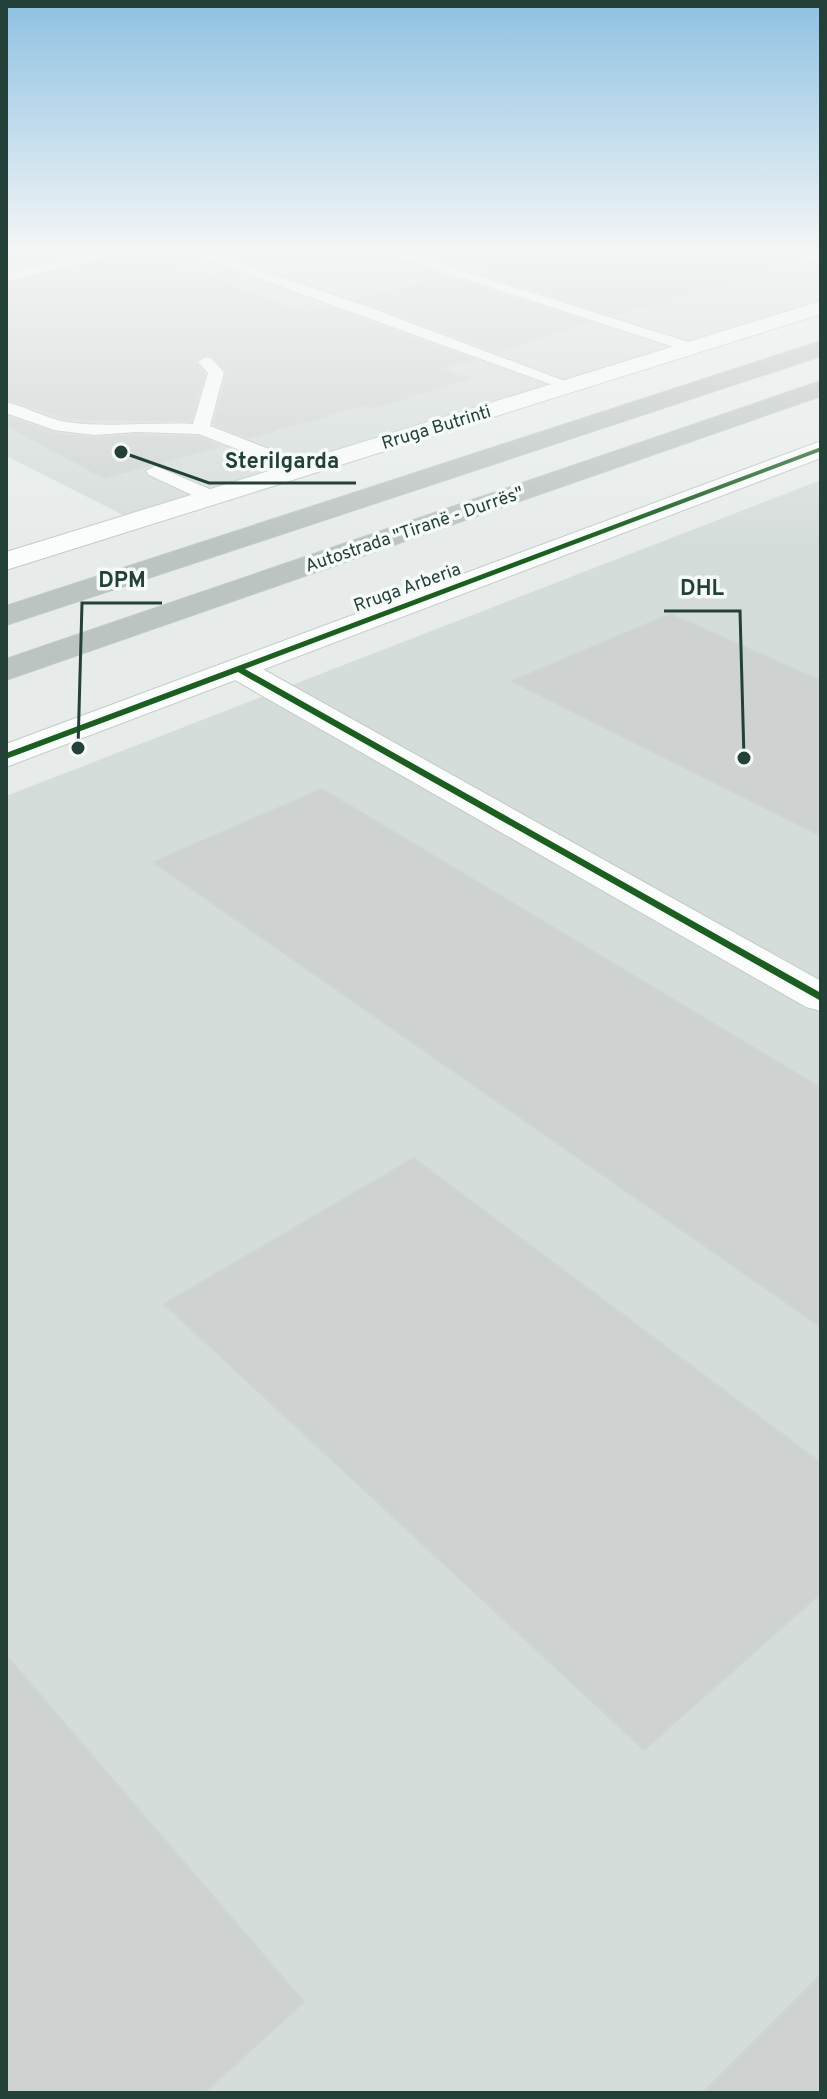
<svg xmlns="http://www.w3.org/2000/svg" width="827" height="2099" viewBox="0 0 827 2099" font-family="Overpass,sans-serif">
	<style>
		.built { fill: #d5ddda }
		.building { fill: #ced3d1; stroke: #d0d5d3; stroke-width: 2 }
		.lines { fill: none; stroke-linecap: round; stroke-linejoin: round }
		.lane-casing { stroke: #c4c9c7; stroke-width: 2 }
		.street-casing { stroke: #c4c9c7; stroke-width: 2 }
		.secondary-casing { stroke: #c2cac7; stroke-width: 2 }
		.highway-casing { stroke: #c2cbc8; stroke-width: 2 }
		.lane { fill: #fbfcfc; fill-rule: evenodd }
		.street { fill: #fbfcfc; fill-rule: evenodd }
		.secondary { fill: #fbfcfc; fill-rule: evenodd }
		.highway { fill: #bcc4c2; fill-rule: evenodd }
		.cycleway-casing { stroke: #f6faf8; stroke-width: 5 }
		.cycleway { fill: #1b5e20; fill-rule: evenodd }
		.labels { text-anchor: middle; stroke-width: 7; stroke-linejoin: round; paint-order: stroke }
		.far-street-label { font-size: 18px; fill: #234138; stroke: #f6faf8 }
		.leader { fill: none; stroke: #234138; stroke-width: 3 }
		.callout-dot { fill: #234138; stroke: #f6faf8; stroke-width: 3 }
		.callout-label { font-size: 22px; text-anchor: middle; font-weight: bold; fill: #234138; stroke: #f6faf8; stroke-width: 7; stroke-linejoin: round; paint-order: stroke }
	</style>
	<rect width="100%" height="100%" fill="#e7ecea"/>
	<path class="built" d="M 6,250 L 821,250 L 821,307 L 135,521 L 6,456 Z
		M 821,480 L 821,2093 L 6,2093 L 6,796 Z"/>
	<path class="building" d="M 139,250 L 306,314 L 329,307 L 473,359 L 442,369 L 469,378 L 371,409 L 363,405 L 248,438 L 214,424 L 227,373 L 214,357 L 207,354 L 195,362 L 205,374 L 191,421 L 67,419 L 6,399 L 6,284 Z
		M 549,250 L 772,250 L 792,258 L 793,265 L 613,315 L 471,270 Z
		M 447,276 L 588,322 L 497,352 L 357,300 Z
		M 6,416 L 54,433 L 94,438 L 137,435 L 198,437 L 220,446 L 104,478 L 6,425 Z
		M 670,614 L 821,681 L 821,836 L 512,681 Z
		M 322,789 L 821,1088 L 821,1327 L 153,862 Z
		M 414,1158 L 821,1463 L 821,1593 L 644,1750 L 164,1304 Z
		M 6,1655 L 304,2002 L 204,2093 L 6,2093 Z
		M 821,1974 L 821,2093 L 702,2093 Z"/>
	<g class="lines">
		<defs>
			<path id="lane" d="M 111,250 L 136,250 L 6,281 L 6,273 Z
				M 180,250 L 200,250 L 371,308 L 578,386 L 570,391 L 564,389 Z
				M 376,250 L 396,250 L 698,345 L 700,348 L 698,351 L 686,351 Z
				M 775,250 L 797,250 L 821,256 L 821,264 Z
				M 206,357 L 212,359 L 224,372 L 210,426 L 310,465 L 313,469 L 310,473 L 298,473 L 199,434 L 137,432 L 94,435 L 54,430 L 6,413 L 6,402 C 26,407 46,418 66,422 C 105,428 153,422 193,424 L 208,373 L 198,362 Z
				M 155,466 L 219,493 L 221,497 L 219,501 L 205,501 L 149,475 L 146,471 Z"/>
			<path id="street" d="M 239,659 L 250,662 L 821,981 L 821,1011 L 806,1007 L 228,676 L 223,669 L 228,662 Z"/>
			<path id="secondary" d="M 821,301 L 821,314 L 6,570 L 6,552 Z
				M 821,441 L 821,458 L 6,767 L 6,744 Z"/>
			<path id="highway" d="M 821,341 L 821,356 L 6,625 L 6,606 Z
				M 821,381 L 821,396 L 6,680 L 6,659 Z"/>
		</defs>
		<use href="#lane" class="lane-casing"/>
		<use href="#street" class="street-casing"/>
		<use href="#secondary" class="secondary-casing"/>
		<use href="#highway" class="highway-casing"/>
		<use href="#lane" class="lane"/>
		<use href="#street" class="street"/>
		<use href="#secondary" class="secondary"/>
		<use href="#highway" class="highway"/>
		<defs>
			<path id="cycleway" d="M 821,447 L 821,451 L 245,669 L 821,993 L 821,1001 L 238,672 L 6,759 L 6,753 Z"/>
		</defs>
		<use href="#cycleway" class="cycleway-casing"/>
		<use href="#cycleway" class="cycleway"/>
	</g>
	<linearGradient id="sky" x2="0" y2="1"><stop stop-color="#8ec1e2"/><stop offset="0.46" stop-color="#f4f6f6"/><stop offset="1" stop-color="#f4f6f6" stop-opacity="0"/></linearGradient>
	<rect width="827" height="544" fill="url(#sky)"/>
	<g class="labels">
		<g class="far-street-label">
			<text transform="translate(436 427) rotate(-17)" y="6">Rruga Butrinti</text>
			<text transform="translate(414 529) rotate(-19)" y="6">Autostrada "Tiranë - Durrës"</text>
			<text transform="translate(407 587) rotate(-20)" y="6">Rruga Arberia</text>
		</g>
	</g>
	<path class="leader" d="M121 452L209 483H356M78 748L82 603H162M744 758L740 611H664"/>
	<g class="callout-dot">
		<circle cx="121" cy="452" r="8"/>
		<circle cx="78" cy="748" r="8"/>
		<circle cx="744" cy="758" r="8"/>
	</g>
	<g class="callout-label">
		<text x="282" y="468">Sterilgarda</text>
		<text x="122" y="587">DPM</text>
		<text x="702" y="595">DHL</text>
	</g>
	<rect width="827" height="2099" fill="none" stroke="#234138" stroke-width="16"/>
</svg>
